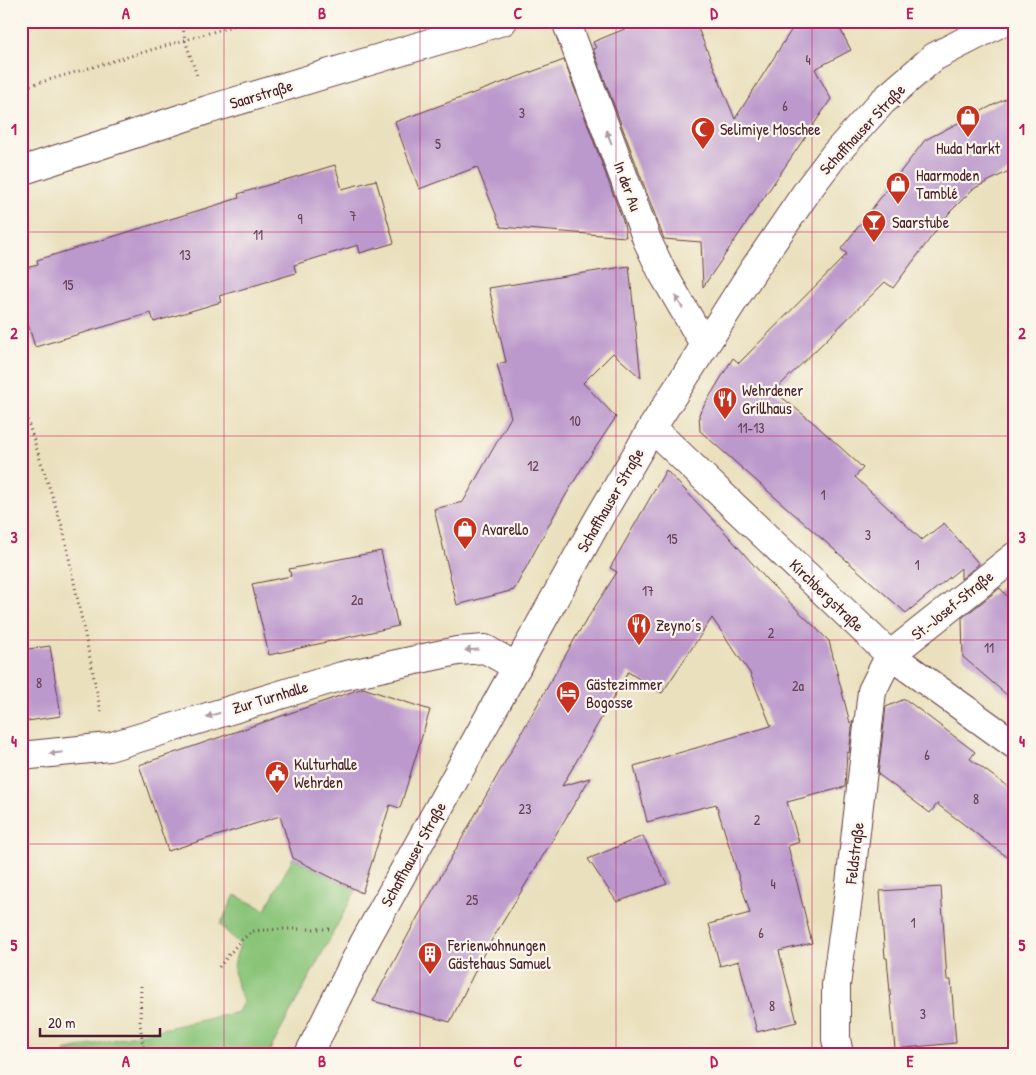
<svg xmlns="http://www.w3.org/2000/svg" width="1036" height="1075" viewBox="0 0 1036 1075" font-family="'Patrick Hand',sans-serif">
	<style>
		.green { fill: #89c478; stroke: #6a7252 }
		.building { fill: #bc99cc }
		.lines { fill: none; stroke-linecap: round; stroke-linejoin: round }
		.street-casing { stroke: #623c41; stroke-width: 30 }
		.secondary-casing { stroke: #623c41; stroke-width: 30 }
		.path { stroke: #623c41; stroke-width: 3; stroke-dasharray: 1 4; stroke-linecap: butt }
		.street { stroke: #fff; stroke-width: 28 }
		.secondary { stroke: #fff; stroke-width: 28 }
		.oneway { fill: #ae9aa0 }
		.grid { fill: none; stroke: #c2185b; stroke-width: 1; stroke-opacity: 0.55 }
		.labels { text-anchor: middle; stroke-width: 4.5; stroke-linejoin: round; paint-order: stroke }
		.number-label { font-size: 14px; fill: #663e53 }
		.street-label { font-size: 16px; fill: #4a1f2b; stroke: #fbf7ec }
		.poi-label { font-size: 16px; fill: #4a1f2b; stroke: #fbf7ec; text-anchor: start }
		.neatline { fill: none; stroke: #c2185b; stroke-width: 2 }
		.grid-label { font-size: 16px; text-anchor: middle; font-weight: bold; fill: #c2185b }
	</style>
	<rect width="100%" height="100%" fill="#fbf7ec"/>
	<filter id="ink" filterUnits="userSpaceOnUse"><feTurbulence type="fractalNoise" baseFrequency=".02" numOctaves="2"/><feDisplacementMap in="SourceGraphic" scale="10" xChannelSelector="R" yChannelSelector="G"/><feConvolveMatrix kernelMatrix="1 2 1 2 8 2 1 2 1" color-interpolation-filters="sRGB"/></filter>
	<filter id="wash" filterUnits="userSpaceOnUse"><feTurbulence type="fractalNoise" baseFrequency=".0096" numOctaves="4" result="noise"/><feDisplacementMap in="SourceGraphic" scale="20" xChannelSelector="R" yChannelSelector="G"/><feGaussianBlur stdDeviation="1.12" result="paint"/><feColorMatrix in="noise" values="0 0 0 0 0 0 0 0 0 0 0 0 0 0 0 0 0 1.4 0 .05"/><feComposite in="paint" operator="in"/></filter>
	<g filter="url(#wash)">
		<rect width="100%" height="100%" fill="#eae0bd"/>
		<path class="green" d="M 293,858 L 356,890 L 268,1054 L 65,1054 L 64,1051 L 238,1012 L 243,1002 C 234,977 230,970 240,945 L 220,925 L 235,895 L 265,910 Z"/>
		<g id="blocks">
			<path class="building" d="M 644,21 L 695,21 L 735,119 L 797,21 L 836,21 L 851,50 L 815,69 L 831,99 L 703,287 L 701,242 L 664,239 L 593,49 L 596,48 L 593,42 Z
				M 564,60 L 624,224 L 626,237 L 501,227 L 477,167 L 419,189 L 395,122 Z
				M 1015,94 L 1015,168 L 973,189 L 950,212 L 893,288 L 885,282 L 774,391 L 815,424 L 863,468 L 855,477 L 922,540 L 944,523 L 979,564 L 961,579 L 961,568 L 906,613 L 700,431 L 699,414 L 733,358 L 739,363 L 847,254 L 841,249 L 925,140 Z
				M 335,165 L 342,189 L 376,180 L 394,243 L 360,253 L 358,245 L 294,265 L 296,273 L 219,296 L 221,302 L 154,322 L 151,313 L 35,347 L 21,301 L 21,269 L 38,265 L 37,260 L 239,198 L 238,194 Z
				M 629,266 L 641,378 L 613,353 L 583,383 L 616,417 L 582,468 L 557,510 L 514,590 L 457,605 L 434,509 L 463,502 L 511,417 L 497,364 L 506,362 L 489,288 Z
				M 666,470 L 723,530 L 767,580 L 829,641 L 850,723 L 853,721 L 849,753 L 847,752 L 845,787 L 787,802 L 799,842 L 788,846 L 812,943 L 779,951 L 797,1022 L 757,1032 L 739,961 L 720,966 L 709,924 L 750,913 L 716,804 L 647,822 L 634,766 L 771,726 L 750,673 L 712,618 L 662,693 L 628,672 L 562,786 L 590,778 L 484,953 L 450,1022 L 373,1001 L 416,920 L 519,737 L 577,635 L 617,572 L 610,568 Z
				M 381,551 L 398,626 L 269,655 L 252,584 L 291,576 L 289,569 Z
				M 1000,588 L 1015,606 L 1015,702 L 963,657 L 962,618 Z
				M 50,646 L 61,716 L 21,722 L 21,650 Z
				M 363,688 L 430,710 L 400,808 L 390,805 L 362,893 L 293,858 L 280,816 L 168,851 L 139,765 Z
				M 905,699 L 975,752 L 970,759 L 1015,792 L 1015,863 L 937,804 L 930,813 L 878,774 L 886,707 Z
				M 643,836 L 667,884 L 617,902 L 588,859 Z
				M 941,887 L 947,980 L 951,980 L 956,1043 L 895,1049 L 887,958 L 885,958 L 880,891 Z"/>
		</g>
	</g>
	<g filter="url(#ink)">
		<use href="#blocks" fill-opacity="0" stroke="#623c41" stroke-width="1"/>
		<g class="lines">
			<defs>
				<path id="street" d="M 566,21 L 647,240 L 662,272 L 704,344
					M 21,171 L 207,110 L 503,21
					M 652,428 L 890,655 L 1015,745
					M 21,756 L 109,747 L 342,676 L 457,651 L 485,649 L 517,667
					M 839,1054 L 836,1039 L 836,985 L 850,884 L 872,691 L 890,655 L 1015,556"/>
				<path id="secondary" d="M 309,1054 L 364,943 L 599,518 L 652,428 L 752,272 L 810,187 L 835,154 L 882,102 L 934,57 L 1004,21"/>
			</defs>
			<use href="#street" class="street-casing"/>
			<use href="#secondary" class="secondary-casing"/>
			<path class="path" d="M 182,21 L 185,40 L 197,76
				M 21,88 L 250,21
				M 21,401 L 63,529 L 101,712
				M 219,967 L 240,941 L 253,931 L 283,929 L 331,929
				M 141,986 L 140,1023 L 144,1054"/>
			<use href="#street" class="street"/>
			<use href="#secondary" class="secondary"/>
		</g>
		<defs><path id="oneway-solid" d="M-6-.8H1V-3.2L6.5 0L1 3.2V.8H-6Z" transform="scale(1.25)"/></defs>
		<g class="oneway">
			<use href="#oneway-solid" transform="translate(609 137) rotate(-110)"/>
			<use href="#oneway-solid" transform="translate(679 302) rotate(-121)"/>
			<use href="#oneway-solid" transform="translate(472 650) rotate(176)"/>
			<use href="#oneway-solid" transform="translate(213 715) rotate(163)"/>
			<use href="#oneway-solid" transform="translate(56 753) rotate(174)"/>
		</g>
	</g>
	<path class="grid" d="M 224,21 L 224,1054M 420,21 L 420,1054M 616,21 L 616,1054M 812,21 L 812,1054M 21,232 L 1015,232M 21,436 L 1015,436M 21,640 L 1015,640M 21,844 L 1015,844"/>
	<defs>
		<symbol id="shop-pin" viewBox="-11 -11 22 30"><path d="M0 17L-7.5 6A9.5 9.5 0 1 1 7.5 6Z" fill="#c8321e" stroke="#fbf7ec"/><path d="M-5-2.5h2.3a2.7 3.5 0 0 1 5.4 0H5L5.5 6h-11ZM-1.5-2.5h3a1.5 2.3 0 0 0-3 0Z" fill="#fff"/></symbol>
		<symbol id="mosque-pin" viewBox="-11 -11 22 30"><path d="M0 17L-7.5 6A9.5 9.5 0 1 1 7.5 6Z" fill="#c8321e" stroke="#fbf7ec"/><path d="M3.5-4.9A6 6 0 1 0 3.5 4.9A5 5 0 1 1 3.5-4.9Z" fill="#fff"/></symbol>
		<symbol id="bar-pin" viewBox="-11 -11 22 30"><path d="M0 17L-7.5 6A9.5 9.5 0 1 1 7.5 6Z" fill="#c8321e" stroke="#fbf7ec"/><path d="M-6-5H6L.8 .8V4.5H3.5V6h-7V4.5H-.8V.8Z" fill="#fff"/></symbol>
		<symbol id="restaurant-pin" viewBox="-11 -11 22 30"><path d="M0 17L-7.5 6A9.5 9.5 0 1 1 7.5 6Z" fill="#c8321e" stroke="#fbf7ec"/><path d="M-5-6h1v4h1v-4h1v4h1v-4h1v5L-1.5 .5V6h-2V.5L-5-1ZM5-6V6H3V1.5H1.5Q1.5-4 5-6Z" fill="#fff"/></symbol>
		<symbol id="hotel-pin" viewBox="-11 -11 22 30"><path d="M0 17L-7.5 6A9.5 9.5 0 1 1 7.5 6Z" fill="#c8321e" stroke="#fbf7ec"/><path d="M-6-4.5h1.5V1H6V5H4.5V3h-9V5H-6ZM-4 0a1.8 1.8 0 1 1 3.6 0ZM.5 0V-2.5h3Q6-2.5 6 0Z" fill="#fff"/></symbol>
		<symbol id="civic-pin" viewBox="-11 -11 22 30"><path d="M0 17L-7.5 6A9.5 9.5 0 1 1 7.5 6Z" fill="#c8321e" stroke="#fbf7ec"/><path d="M-.6-6.5H3V-4.5H.6V-3L4-1V1h2V6H-6V1h2V-1L-.6-3ZM-1.2 2.5V6h2.4V2.5Z" fill="#fff"/></symbol>
		<symbol id="building-pin" viewBox="-11 -11 22 30"><path d="M0 17L-7.5 6A9.5 9.5 0 1 1 7.5 6Z" fill="#c8321e" stroke="#fbf7ec"/><path d="M-4-6H4V6H1V3H-1V6H-4ZM-2.5-4.3h1.7v1.8h-1.7ZM.8-4.3h1.7v1.8H.8ZM-2.5-1h1.7V.8h-1.7ZM.8-1h1.7V.8H.8Z" fill="#fff"/></symbol>
	</defs>
	<g fill-rule="evenodd">
		<use href="#shop-pin" x="954" y="103" width="28" height="38"/>
		<use href="#mosque-pin" x="689" y="115" width="28" height="38"/>
		<use href="#shop-pin" x="884" y="170" width="28" height="38"/>
		<use href="#bar-pin" x="860" y="208" width="28" height="38"/>
		<use href="#restaurant-pin" x="711" y="385" width="28" height="38"/>
		<use href="#shop-pin" x="451" y="515" width="28" height="38"/>
		<use href="#restaurant-pin" x="625" y="611" width="28" height="38"/>
		<use href="#hotel-pin" x="554" y="679" width="28" height="38"/>
		<use href="#civic-pin" x="263" y="759" width="28" height="38"/>
		<use href="#building-pin" x="416" y="940" width="28" height="38"/>
	</g>
	<g class="labels">
		<g class="number-label">
			<text x="808" y="65">4</text>
			<text x="785" y="111">6</text>
			<text x="522" y="118">3</text>
			<text x="438" y="149">5</text>
			<text x="353" y="221">7</text>
			<text x="300" y="224">9</text>
			<text x="258" y="240">11</text>
			<text x="185" y="260">13</text>
			<text x="68" y="290">15</text>
			<text x="575" y="426">10</text>
			<text x="751" y="433">11-13</text>
			<text x="533" y="471">12</text>
			<text x="823" y="500">1</text>
			<text x="868" y="540">3</text>
			<text x="672" y="544">15</text>
			<text x="917" y="570">1</text>
			<text x="648" y="596">17</text>
			<text x="357" y="605">2a</text>
			<text x="771" y="638">2</text>
			<text x="989" y="653">11</text>
			<text x="39" y="688">8</text>
			<text x="798" y="691">2a</text>
			<text x="927" y="760">6</text>
			<text x="976" y="804">8</text>
			<text x="525" y="814">23</text>
			<text x="757" y="825">2</text>
			<text x="773" y="889">4</text>
			<text x="472" y="905">25</text>
			<text x="913" y="928">1</text>
			<text x="761" y="938">6</text>
			<text x="772" y="1011">8</text>
			<text x="923" y="1019">3</text>
		</g>
		<g class="street-label">
			<text transform="translate(261 94) rotate(-17)" y="6">Saarstraße</text>
			<text transform="translate(862 129) rotate(-47)" y="6">Schaffhauser Straße</text>
			<text transform="translate(628 186) rotate(70)" y="6">In der Au</text>
			<text transform="translate(610 500) rotate(-60)" y="6">Schaffhauser Straße</text>
			<text transform="translate(827 595) rotate(44)" y="6">Kirchbergstraße</text>
			<text transform="translate(952 605) rotate(-39)" y="6">St.-Josef-Straße</text>
			<text transform="translate(270 697) rotate(-17)" y="6">Zur Turnhalle</text>
			<text transform="translate(854 853) rotate(-83)" y="6">Feldstraße</text>
			<text transform="translate(413 854) rotate(-61)" y="6">Schaffhauser Straße</text>
		</g>
		<g class="poi-label">
			<text x="720" y="135">Selimiye Moschee</text>
			<text x="968" y="154" text-anchor="middle">Huda Markt</text>
			<text x="916" y="181">Haarmoden<tspan x="916" dy="18">Tamblé</tspan></text>
			<text x="892" y="228">Saarstube</text>
			<text x="742" y="396">Wehrdener<tspan x="742" dy="18">Grillhaus</tspan></text>
			<text x="482" y="535">Avarello</text>
			<text x="656" y="631">Zeyno´s</text>
			<text x="586" y="690">Gästezimmer<tspan x="586" dy="18">Bogosse</tspan></text>
			<text x="294" y="770">Kulturhalle<tspan x="294" dy="18">Wehrden</tspan></text>
			<text x="448" y="951">Ferienwohnungen<tspan x="448" dy="18">Gästehaus Samuel</tspan></text>
		</g>
	</g>
	<rect width="1036" height="1075" fill="none" stroke="#fbf7ec" stroke-width="55"/>
	<path d="M40 1028v8h120v-8" fill="none" stroke="#4a1f2b" stroke-width="2.5"/>
	<text x="48" y="1028" font-size="15" fill="#4a1f2b" stroke="#fbf7ec" stroke-width="4" paint-order="stroke">20 m</text>
	<rect x="28" y="28" width="980" height="1020" class="neatline"/>
	<g class="grid-label">
		<text x="126" y="19">A</text>
		<text x="322" y="19">B</text>
		<text x="518" y="19">C</text>
		<text x="714" y="19">D</text>
		<text x="910" y="19">E</text>
		<text x="14" y="135">1</text>
		<text x="1022" y="135">1</text>
		<text x="14" y="339">2</text>
		<text x="1022" y="339">2</text>
		<text x="14" y="543">3</text>
		<text x="1022" y="543">3</text>
		<text x="14" y="747">4</text>
		<text x="1022" y="747">4</text>
		<text x="14" y="951">5</text>
		<text x="1022" y="951">5</text>
		<text x="126" y="1067">A</text>
		<text x="322" y="1067">B</text>
		<text x="518" y="1067">C</text>
		<text x="714" y="1067">D</text>
		<text x="910" y="1067">E</text>
	</g>
</svg>
